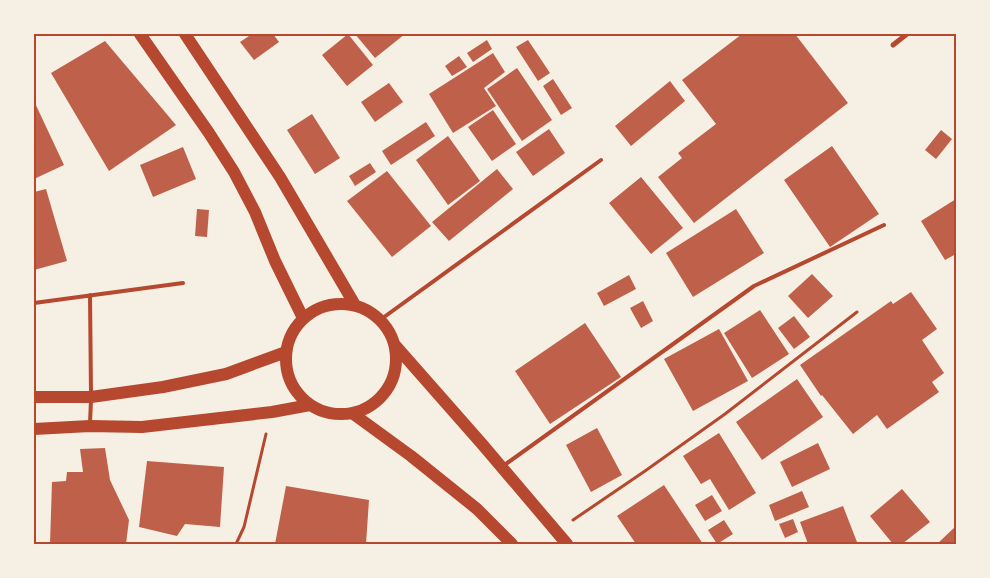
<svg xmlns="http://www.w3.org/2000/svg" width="990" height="578" viewBox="0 0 990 578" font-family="'Libre Baskerville',serif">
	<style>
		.building { fill: #bf614a }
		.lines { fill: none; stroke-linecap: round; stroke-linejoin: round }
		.path { stroke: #b5482f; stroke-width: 3 }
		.service { stroke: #b5482f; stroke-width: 4 }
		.minor { stroke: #b5482f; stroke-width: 5 }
		.primary { stroke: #b5482f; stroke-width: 12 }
		.neatline { fill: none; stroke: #b5482f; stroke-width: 2 }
	</style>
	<rect width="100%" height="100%" fill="#f6efe4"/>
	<path class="building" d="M 252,34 L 273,34 L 279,42 L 254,60 L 240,42 Z
		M 348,34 L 373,65 L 347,86 L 322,55 Z
		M 355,34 L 405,34 L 375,58 Z
		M 742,34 L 795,34 L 848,103 L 694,223 L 658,177 L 682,158 L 678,153 L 716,124 L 682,80 Z
		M 487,40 L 492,49 L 473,62 L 467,53 Z
		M 528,40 L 550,73 L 538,81 L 516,47 Z
		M 105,41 L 176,125 L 109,171 L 51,73 Z
		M 493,53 L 505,72 L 484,88 L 496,106 L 453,133 L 429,94 Z
		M 459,56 L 467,67 L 452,76 L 445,66 Z
		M 517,68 L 552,120 L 522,141 L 487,89 Z
		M 553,79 L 572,108 L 561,115 L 543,86 Z
		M 670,81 L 685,101 L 631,146 L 615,126 Z
		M 389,83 L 403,102 L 375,122 L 361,102 Z
		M 34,101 L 64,165 L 34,179 Z
		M 493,110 L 516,144 L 492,161 L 468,127 Z
		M 312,114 L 340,158 L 315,174 L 287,130 Z
		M 426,122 L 435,136 L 391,165 L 382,151 Z
		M 549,129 L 565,153 L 533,176 L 516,152 Z
		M 941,130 L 952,139 L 936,159 L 925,150 Z
		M 448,136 L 480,181 L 448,205 L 416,160 Z
		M 832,146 L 879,214 L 830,247 L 784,180 Z
		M 183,147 L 196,179 L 153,197 L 140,165 Z
		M 370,163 L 376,172 L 355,186 L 349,176 Z
		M 497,169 L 513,189 L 449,241 L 432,222 Z
		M 387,171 L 431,226 L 392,257 L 347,201 Z
		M 641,177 L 683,228 L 651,254 L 609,203 Z
		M 46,189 L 67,261 L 34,270 L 34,192 Z
		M 956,199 L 956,254 L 945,260 L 921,221 Z
		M 197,209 L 209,210 L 207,237 L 195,236 Z
		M 736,209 L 764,253 L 693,297 L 666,253 Z
		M 812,274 L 833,296 L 808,318 L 788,296 Z
		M 629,275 L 636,289 L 604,306 L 597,293 Z
		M 911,292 L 937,329 L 922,340 L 944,373 L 932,382 L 939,392 L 887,429 L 877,415 L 853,434 L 822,395 L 821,396 L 800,365 L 891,301 L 893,304 Z
		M 643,301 L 653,321 L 641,328 L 630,308 Z
		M 760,310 L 789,354 L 752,378 L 724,333 Z
		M 794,316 L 810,337 L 794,349 L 778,328 Z
		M 585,323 L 621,377 L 550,424 L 515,371 Z
		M 719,329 L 748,381 L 693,411 L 664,359 Z
		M 797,379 L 823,417 L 762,460 L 736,422 Z
		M 597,428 L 622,475 L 591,492 L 566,445 Z
		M 719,433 L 756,493 L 729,510 L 710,479 L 701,484 L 683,456 Z
		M 818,443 L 830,469 L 792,487 L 780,462 Z
		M 105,448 L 110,480 L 129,520 L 126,544 L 50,544 L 52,482 L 66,481 L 67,472 L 83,472 L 80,449 Z
		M 147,461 L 224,467 L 220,527 L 185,524 L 177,536 L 139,527 Z
		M 664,485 L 703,544 L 636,544 L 617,516 Z
		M 286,486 L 369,500 L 366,544 L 275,544 Z
		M 902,489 L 930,522 L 902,544 L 893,544 L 870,516 Z
		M 802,491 L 809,507 L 775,521 L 769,505 Z
		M 712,495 L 722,511 L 705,521 L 695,505 Z
		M 843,506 L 857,542 L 852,544 L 808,544 L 800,522 Z
		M 793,519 L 798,532 L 785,538 L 779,524 Z
		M 724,520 L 733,534 L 717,544 L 708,530 Z
		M 956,526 L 956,544 L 937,544 Z"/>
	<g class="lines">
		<path class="path" d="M 573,520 L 645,471 L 725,414 L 857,312
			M 236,544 L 244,527 L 266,434"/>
		<path class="service" d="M 90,295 L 91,393
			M 34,303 L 183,283
			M 380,320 L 601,160
			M 90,423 L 91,400
			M 503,466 L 754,286 L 884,225"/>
		<path class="minor" d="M 893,45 L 907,34"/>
		<path class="primary" d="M 140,34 L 209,133 L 234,172 L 255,212 L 275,261 L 303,318
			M 185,34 L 280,177 L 355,305
			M286 359a55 55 0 1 1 110 0a55 55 0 1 1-110 0Z
			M 394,344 L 482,444 L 567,544
			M 34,397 L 91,397 L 163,387 L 226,374 L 286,352
			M 352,413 L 411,456 L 477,509 L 512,544
			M 34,429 L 90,426 L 142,427 L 272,412 L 310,405"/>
	</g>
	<rect width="990" height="578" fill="none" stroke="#f6efe4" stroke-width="70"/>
	<rect x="35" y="35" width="920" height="508" class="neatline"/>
</svg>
